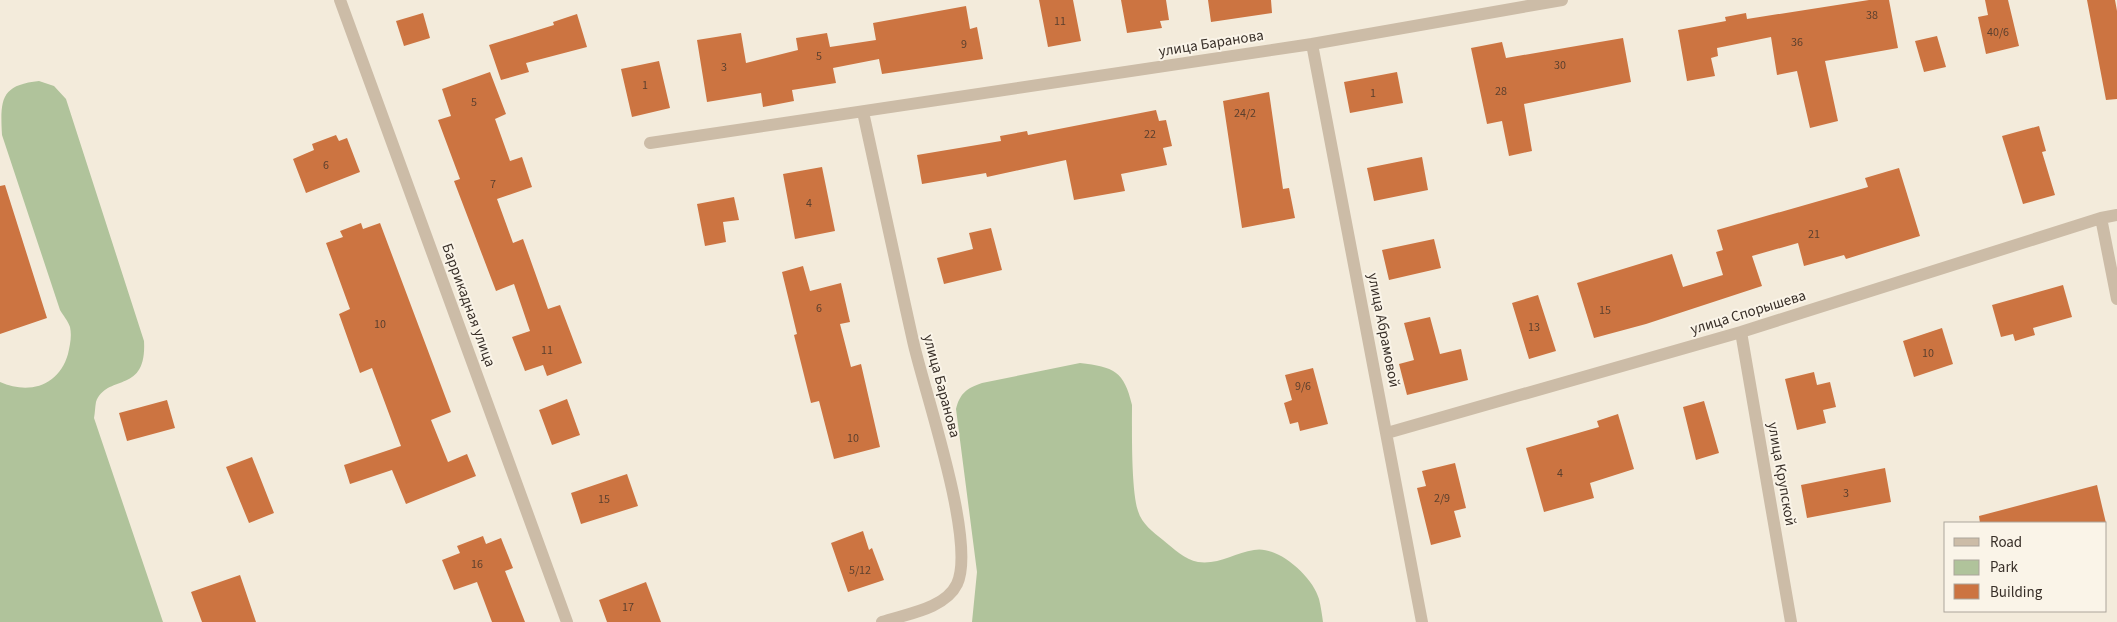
<svg xmlns="http://www.w3.org/2000/svg" width="2117" height="622" viewBox="0 0 2117 622" font-family="'Source Sans 3',sans-serif">
	<style>
		.green { fill: #b0c39b }
		.building { fill: #cc7441 }
		.lines { fill: none; stroke-linecap: round; stroke-linejoin: round }
		.street { stroke: #ccbca7; stroke-width: 12 }
		.labels { text-anchor: middle; stroke-width: 4; stroke-linejoin: round; paint-order: stroke }
		.number-label { font-size: 12px; fill: #5d402e }
		.street-label { font-size: 15px; fill: #382f28; stroke: #faf4e8 }
	</style>
	<rect width="100%" height="100%" fill="#f3ebdb"/>
	<path class="green" d="M 39,81 L 54,86 L 66,99 L 144,341 C 147,395 107,373 96,402 C 95,407 95,413 94,418 L 163,622 L 0,622 L 0,382 C 29,395 59,386 68,354 C 70,345 72,336 70,327 C 68,321 63,315 60,310 L 2,135 C 0,99 1,85 39,81 Z
		M 1080,363 C 1114,367 1124,371 1132,405 C 1132,430 1131,489 1138,511 C 1142,524 1153,532 1163,540 C 1173,548 1185,560 1198,562 C 1218,565 1235,553 1254,550 C 1278,545 1313,577 1319,599 C 1321,607 1322,615 1323,622 L 972,622 L 977,572 L 956,409 C 960,393 967,388 982,383 Z"/>
	<path class="building" d="M 1039,0 L 1073,0 L 1081,41 L 1048,47 Z
		M 1121,0 L 1166,0 L 1169,20 L 1160,21 L 1162,28 L 1127,33 Z
		M 1208,0 L 1271,0 L 1272,13 L 1211,22 Z
		M 1869,0 L 1889,0 L 1898,48 L 1825,61 L 1838,121 L 1810,128 L 1797,71 L 1777,75 L 1771,37 L 1717,48 L 1718,56 L 1711,58 L 1715,76 L 1687,81 L 1678,30 L 1726,21 L 1725,17 L 1746,13 L 1747,19 Z
		M 1985,0 L 2008,0 L 2019,46 L 1986,54 L 1978,17 L 1988,15 Z
		M 2087,0 L 2115,0 L 2117,11 L 2117,99 L 2106,100 Z
		M 966,6 L 970,29 L 977,27 L 983,59 L 882,74 L 879,59 L 833,68 L 836,83 L 792,90 L 794,101 L 763,107 L 761,93 L 707,102 L 697,40 L 741,33 L 746,63 L 798,50 L 796,38 L 827,33 L 830,47 L 876,40 L 873,23 Z
		M 423,13 L 430,38 L 404,46 L 396,21 Z
		M 577,14 L 587,47 L 526,63 L 529,72 L 501,80 L 489,45 L 554,25 L 553,22 Z
		M 1937,36 L 1946,67 L 1924,72 L 1915,41 Z
		M 1623,38 L 1631,82 L 1524,104 L 1532,151 L 1509,156 L 1502,121 L 1487,124 L 1471,48 L 1502,42 L 1506,58 Z
		M 659,61 L 670,108 L 632,117 L 621,69 Z
		M 490,72 L 506,114 L 495,119 L 510,161 L 522,157 L 532,187 L 497,199 L 513,243 L 523,239 L 548,309 L 560,305 L 582,363 L 547,376 L 543,365 L 525,371 L 512,337 L 530,331 L 514,284 L 496,291 L 454,181 L 460,179 L 438,120 L 451,116 L 442,89 Z
		M 1397,72 L 1403,103 L 1350,113 L 1344,82 Z
		M 1269,92 L 1283,189 L 1289,188 L 1295,218 L 1242,228 L 1223,101 Z
		M 1156,110 L 1159,121 L 1166,120 L 1172,146 L 1163,148 L 1167,165 L 1121,174 L 1125,191 L 1074,200 L 1066,160 L 987,177 L 986,173 L 922,184 L 917,155 L 1001,141 L 1000,136 L 1027,131 L 1028,135 Z
		M 2039,126 L 2046,151 L 2042,152 L 2055,195 L 2023,204 L 2002,136 Z
		M 336,135 L 339,141 L 347,138 L 360,172 L 306,193 L 293,159 L 314,150 L 312,144 Z
		M 1422,157 L 1428,190 L 1374,201 L 1367,168 Z
		M 822,167 L 835,231 L 795,239 L 783,174 Z
		M 1899,168 L 1920,236 L 1846,259 L 1844,255 L 1804,266 L 1798,243 L 1752,256 L 1762,286 L 1646,324 L 1594,338 L 1577,283 L 1672,254 L 1683,287 L 1723,275 L 1716,252 L 1723,250 L 1717,230 L 1868,187 L 1865,178 Z
		M 5,185 L 47,318 L 0,334 L 0,186 Z
		M 734,197 L 739,220 L 723,222 L 726,242 L 705,246 L 697,204 Z
		M 361,223 L 363,229 L 380,223 L 451,412 L 431,420 L 448,462 L 467,454 L 476,476 L 406,504 L 392,470 L 350,484 L 344,465 L 401,446 L 372,368 L 360,373 L 339,314 L 350,309 L 326,243 L 343,237 L 340,231 Z
		M 991,228 L 1002,270 L 944,284 L 937,258 L 973,249 L 969,233 Z
		M 1434,239 L 1441,268 L 1389,280 L 1382,250 Z
		M 803,266 L 810,291 L 841,283 L 850,322 L 840,324 L 851,367 L 861,364 L 880,447 L 834,459 L 819,401 L 811,403 L 794,335 L 797,334 L 782,272 Z
		M 2063,285 L 2072,317 L 2033,328 L 2035,335 L 2015,341 L 2013,334 L 2001,337 L 1992,305 Z
		M 1538,295 L 1556,351 L 1529,359 L 1512,303 Z
		M 1430,317 L 1440,354 L 1461,349 L 1468,380 L 1407,395 L 1399,364 L 1414,360 L 1404,323 Z
		M 1942,328 L 1953,364 L 1914,377 L 1903,341 Z
		M 1313,368 L 1328,424 L 1300,431 L 1298,422 L 1290,424 L 1284,403 L 1292,400 L 1285,375 Z
		M 1814,372 L 1817,385 L 1830,382 L 1836,407 L 1823,410 L 1826,423 L 1797,430 L 1785,379 Z
		M 567,399 L 580,435 L 552,445 L 539,410 Z
		M 167,400 L 175,428 L 127,441 L 119,413 Z
		M 1704,401 L 1719,453 L 1696,460 L 1683,407 Z
		M 1618,414 L 1634,469 L 1590,483 L 1594,498 L 1544,512 L 1526,448 L 1599,427 L 1597,421 Z
		M 252,457 L 274,513 L 249,523 L 226,467 Z
		M 1455,463 L 1466,508 L 1454,511 L 1461,537 L 1431,545 L 1417,488 L 1426,486 L 1422,471 Z
		M 1885,468 L 1891,502 L 1807,518 L 1801,485 Z
		M 627,474 L 638,506 L 581,524 L 571,493 Z
		M 2097,485 L 2106,523 L 1980,523 L 1979,516 Z
		M 863,531 L 869,550 L 872,548 L 884,580 L 848,592 L 831,543 Z
		M 483,536 L 486,544 L 501,538 L 513,568 L 505,571 L 525,622 L 492,622 L 477,582 L 454,590 L 442,560 L 460,553 L 457,546 Z
		M 240,575 L 256,622 L 202,622 L 191,592 Z
		M 646,582 L 661,622 L 607,622 L 599,600 Z"/>
	<g class="lines">
		<path class="street" d="M 340,0 L 567,622
			M 1312,44 L 1422,622
			M 863,112 C 880,189 896,265 913,341 C 924,391 977,542 957,584 C 945,609 906,614 882,622
			M 650,143 L 1312,44 L 1562,0
			M 2101,218 L 2117,299
			M 1741,332 L 1791,622
			M 1387,433 L 1741,332 L 2101,218 L 2117,215"/>
	</g>
	<g class="labels">
		<g class="number-label">
			<text x="1872" y="19">38</text>
			<text x="1060" y="25">11</text>
			<text x="1998" y="36">40/6</text>
			<text x="1797" y="46">36</text>
			<text x="964" y="48">9</text>
			<text x="819" y="60">5</text>
			<text x="1560" y="69">30</text>
			<text x="724" y="71">3</text>
			<text x="645" y="89">1</text>
			<text x="1501" y="95">28</text>
			<text x="1373" y="97">1</text>
			<text x="474" y="106">5</text>
			<text x="1245" y="117">24/2</text>
			<text x="1150" y="138">22</text>
			<text x="326" y="169">6</text>
			<text x="493" y="188">7</text>
			<text x="809" y="207">4</text>
			<text x="1814" y="238">21</text>
			<text x="819" y="312">6</text>
			<text x="1605" y="314">15</text>
			<text x="380" y="328">10</text>
			<text x="1534" y="331">13</text>
			<text x="547" y="354">11</text>
			<text x="1928" y="357">10</text>
			<text x="1303" y="390">9/6</text>
			<text x="853" y="442">10</text>
			<text x="1560" y="477">4</text>
			<text x="1846" y="497">3</text>
			<text x="1442" y="502">2/9</text>
			<text x="604" y="503">15</text>
			<text x="477" y="568">16</text>
			<text x="860" y="574">5/12</text>
			<text x="628" y="611">17</text>
		</g>
		<g class="street-label">
			<text transform="translate(1211 43) rotate(-9)" y="5">улица Баранова</text>
			<text transform="translate(469 305) rotate(70)" y="5">Баррикадная улица</text>
			<text transform="translate(1748 312) rotate(-17)" y="5">улица Спорышева</text>
			<text transform="translate(1384 330) rotate(79)" y="5">улица Абрамовой</text>
			<text transform="translate(942 386) rotate(75)" y="5">улица Баранова</text>
			<text transform="translate(1782 474) rotate(80)" y="5">улица Крупской</text>
		</g>
	</g>
	<rect x="1944" y="522" width="162" height="90" fill="#faf4e8" stroke="#aca59b"/>
	<rect x="1954" y="538" width="25" height="8" fill="#ccbca7" stroke="#aca59b"/>
	<text x="1990" y="547" font-size="15" fill="#382f28">Road</text>
	<rect x="1954" y="560" width="25" height="15" fill="#b0c39b" stroke="#aca59b"/>
	<text x="1990" y="572" font-size="15" fill="#382f28">Park</text>
	<rect x="1954" y="584" width="25" height="15" fill="#cc7441" stroke="#aca59b"/>
	<text x="1990" y="597" font-size="15" fill="#382f28">Building</text>
</svg>
